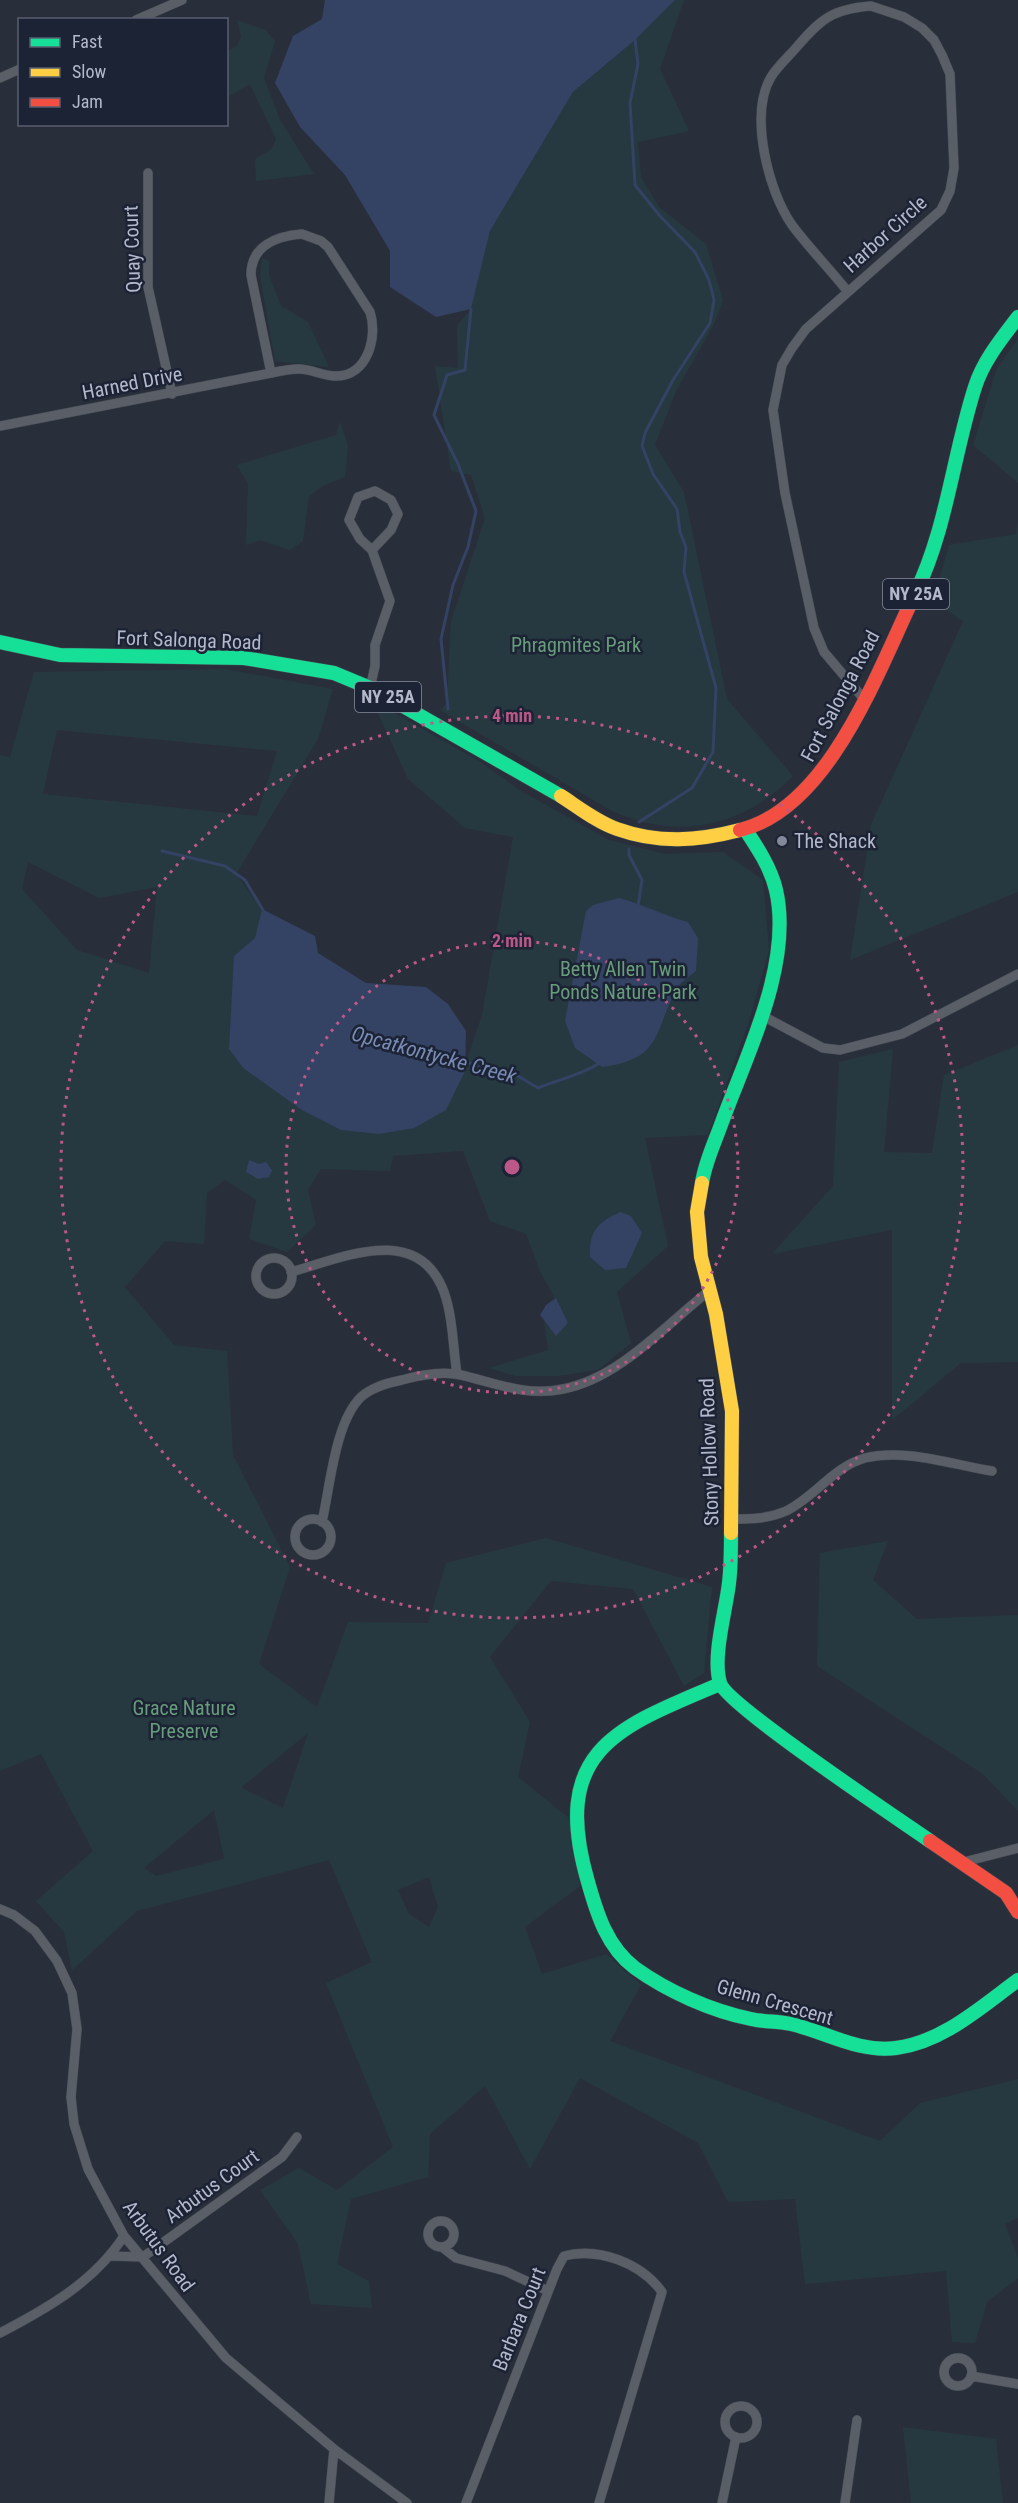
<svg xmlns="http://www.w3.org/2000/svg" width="1018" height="2503" viewBox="0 0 1018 2503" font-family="'Roboto Condensed',sans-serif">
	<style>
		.green { fill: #263940; fill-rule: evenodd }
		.water { fill: #344264 }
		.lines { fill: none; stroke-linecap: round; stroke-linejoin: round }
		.stream { stroke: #344264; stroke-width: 3 }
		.street-casing { stroke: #464a52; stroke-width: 10 }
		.fast-casing { stroke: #464a52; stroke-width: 15 }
		.slow-casing { stroke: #464a52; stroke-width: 15 }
		.jam-casing { stroke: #464a52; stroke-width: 15 }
		.street { stroke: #5a5e67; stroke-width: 9 }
		.fast { stroke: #16e098; stroke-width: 14 }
		.slow { stroke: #ffcf43; stroke-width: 14 }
		.jam { stroke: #f24e42; stroke-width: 14 }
		.ring { fill: none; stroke: #bc5888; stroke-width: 3; stroke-dasharray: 3 6 }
		.poi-dot { fill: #838998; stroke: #1c2335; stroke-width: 2 }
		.labels { text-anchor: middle; stroke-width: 5; stroke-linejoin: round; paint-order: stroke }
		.shield { fill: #1c2335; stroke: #868c9e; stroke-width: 1.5 }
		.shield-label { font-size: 18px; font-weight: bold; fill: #b3b9cb }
		.street-label { font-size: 20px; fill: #b3b9cb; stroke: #1c2335 }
		.park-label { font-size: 20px; fill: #689d7b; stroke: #1c2335 }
		.poi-label { font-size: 20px; fill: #b3b9cb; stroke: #1c2335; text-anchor: start }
		.water-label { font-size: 21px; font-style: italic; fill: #798bb4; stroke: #1c2335 }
		.centre { fill: #bc5888; stroke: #1c2335; stroke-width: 3 }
		.ring-label { font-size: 18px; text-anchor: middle; font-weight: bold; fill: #bc5888; stroke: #1c2335; stroke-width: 5; stroke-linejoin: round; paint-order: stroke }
	</style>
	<rect width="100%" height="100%" fill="#292f3a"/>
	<path class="green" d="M 675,0 L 684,0 L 660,69 L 689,131 L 638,142 L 641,177 L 659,207 L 706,244 L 723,301 L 713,326 L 676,391 L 655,445 L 684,492 L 727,699 L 793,776 C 742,827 679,841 612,811 L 441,711 L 447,701 L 451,622 L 485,518 L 471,475 L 451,471 L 435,366 L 458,368 L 457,325 L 471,309 L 490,231 L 573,92 L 635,40 Z
		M 237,20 L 265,30 L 275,41 L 264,78 L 280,120 L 314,174 L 256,181 L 255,159 L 271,150 L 276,139 L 250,84 L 227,97 L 227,51 L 237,46 L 241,36 Z
		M 262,258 L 269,261 L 269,275 L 281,306 L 308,322 L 329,367 L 275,361 L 260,276 Z
		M 1018,339 L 1018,483 L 973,445 L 997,368 Z
		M 340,421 L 348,446 L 345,477 L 323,486 L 309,496 L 303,541 L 290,550 L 260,540 L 246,545 L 248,484 L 237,465 L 336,435 Z
		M 1018,518 L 1018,892 L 850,960 L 871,825 L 963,621 L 933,601 L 949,545 L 1016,534 Z
		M 225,669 L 333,689 L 318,739 L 236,874 L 262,909 L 229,1049 L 243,1068 L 267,1085 L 465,1071 L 466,1062 L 482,1015 L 513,837 L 465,828 L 408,779 L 372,700 L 482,763 L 521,791 L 609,840 L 665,854 L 723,852 L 763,880 L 769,950 L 750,1018 L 708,1135 L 645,1138 L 668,1246 L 617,1292 L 631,1343 L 598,1370 L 557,1376 L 515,1376 L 489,1368 L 548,1350 L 544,1321 L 556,1335 L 568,1323 L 540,1271 L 526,1234 L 490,1221 L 463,1151 L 393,1156 L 390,1171 L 321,1169 L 308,1190 L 316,1225 L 287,1252 L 249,1239 L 256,1200 L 225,1180 L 207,1193 L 204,1244 L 165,1241 L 125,1287 L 174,1345 L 227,1351 L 233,1455 L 290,1567 L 259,1664 L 317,1707 L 348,1622 L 428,1623 L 446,1563 L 546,1538 L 712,1587 L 704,1673 L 684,1686 L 633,1589 L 551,1581 L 490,1657 L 530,1722 L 518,1777 L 569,1818 L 580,1886 L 525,1927 L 542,1974 L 606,1954 L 641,1985 L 610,2041 L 880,2141 L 920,2103 L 1018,2079 L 1018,2218 L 1005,2224 L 1018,2258 L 1018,2278 L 987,2302 L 975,2343 L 952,2342 L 946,2271 L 805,2284 L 795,2199 L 728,2202 L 698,2143 L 580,2078 L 530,2169 L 485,2086 L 430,2134 L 428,2177 L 351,2199 L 337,2264 L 369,2281 L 372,2308 L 311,2304 L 298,2244 L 260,2190 L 299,2168 L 337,2190 L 393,2147 L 326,1983 L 372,1962 L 329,1860 L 137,1911 L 72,1970 L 64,1932 L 36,1901 L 93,1851 L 41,1754 L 0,1771 L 0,755 L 10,757 L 34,672 ZM 57,730 L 276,751 L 277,751 L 257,816 L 43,794 ZM 28,862 L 99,898 L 157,887 L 149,973 L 77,950 L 22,889 ZM 308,1733 L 283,1808 L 242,1788 L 242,1787 ZM 214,1810 L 224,1859 L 156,1876 L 144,1868 ZM 429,1877 L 438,1907 L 429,1927 L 409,1914 L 398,1890 Z
		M 1018,1045 L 1018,1362 L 961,1363 L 892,1420 L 892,1230 L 772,1254 L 833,1186 L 839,1062 L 893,1049 L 884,1152 L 932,1153 L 944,1075 Z
		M 888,1541 L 873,1580 L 917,1619 L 1018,1615 L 1018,1811 L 983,1774 L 817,1666 L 820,1553 Z
		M 903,2427 L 996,2439 L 1003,2503 L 911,2503 Z"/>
	<path class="water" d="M 325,0 L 675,0 L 635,40 L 573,92 L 490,231 L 471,309 L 436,317 L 390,287 L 390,251 L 345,175 L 300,127 L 275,83 L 293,36 L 322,19 Z
		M 619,898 C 643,904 664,916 688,922 L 698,938 L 696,971 C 689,977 679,983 676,990 C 653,1034 662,1059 602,1067 L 575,1048 L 565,1021 L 586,911 L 593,905 Z
		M 262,909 L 315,936 L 318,953 L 366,983 L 426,987 L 448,1004 L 466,1031 L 465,1071 L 446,1110 L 414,1128 L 379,1134 L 341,1130 L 302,1110 L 243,1068 L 229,1049 L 234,956 L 255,938 Z
		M 249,1160 L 259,1164 L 266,1162 L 272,1170 L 269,1177 L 258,1179 L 246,1172 Z
		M 620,1212 L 631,1216 L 642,1233 L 626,1268 L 605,1270 L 590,1257 C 589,1231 597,1223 620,1212 Z
		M 556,1298 L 568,1323 L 556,1336 L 540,1315 L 546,1305 Z"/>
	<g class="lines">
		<path class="stream" d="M 635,40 L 638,64 L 630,103 L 635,185 L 660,216 L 695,252 L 709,280 L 714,300 L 710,323 L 673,380 L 645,433 L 642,446 L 653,474 L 677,509 L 680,532 L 686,547 L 684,572 L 716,688 L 713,752 L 692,788 L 639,822
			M 448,709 L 441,639 L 453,585 L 468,547 L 476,511 L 458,464 L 434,415 L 447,375 L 465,370 L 471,309
			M 629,849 L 629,855 L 642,880 L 638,906
			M 162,851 L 225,866 L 245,880 L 263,910
			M 464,1061 L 485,1069 L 513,1073 L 538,1088 C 559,1079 579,1076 598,1064 L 599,1061"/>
		<defs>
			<path id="street" d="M 871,6 L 904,17 L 922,28 L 934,40 L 942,55 L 950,74 L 954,168 L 950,191 L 941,210 L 848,292 C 830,269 809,248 792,225 C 768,191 749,114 771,77 C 777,67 787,58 795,49 C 820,20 831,9 871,6 Z
				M 136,20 L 182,0
				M 0,78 L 20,69
				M 148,173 L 148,287 L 172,394
				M 302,234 L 321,241 L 328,247 L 370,312 C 378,336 368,377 335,376 C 323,376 311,369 299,369 C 289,369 280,371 271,373 L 251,275 C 251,246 276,236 302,234 Z
				M 848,292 L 806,329 L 792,348 L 782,365 L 773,410 L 785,493 L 814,628 L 824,652 L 863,698
				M 0,426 L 271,373
				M 370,688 L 375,666 L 375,645 L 390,601 L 372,550 L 360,539 L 349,520 L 358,497 L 375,491 L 391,500 L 398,514 L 391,530 L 372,550
				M 761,1015 L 823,1048 L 840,1050 L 902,1034 L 1018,974
				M256 1276a18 18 0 1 1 36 0a18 18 0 1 1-36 0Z
				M 291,1272 C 342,1258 418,1222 444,1292 C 453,1317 453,1348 457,1374
				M 732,1519 C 751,1519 768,1519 786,1511 C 815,1497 833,1467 865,1458 C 905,1448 953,1465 992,1471
				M295 1537a18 18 0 1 1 36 0a18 18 0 1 1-36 0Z
				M 322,1522 C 330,1487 335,1422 361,1397 C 372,1387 387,1383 402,1380 C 420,1375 443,1371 461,1375 C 495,1383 527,1397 563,1389 C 620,1378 665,1325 709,1291
				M 964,1862 L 1018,1848
				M 0,1909 L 14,1915 L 35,1931 L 57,1961 L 72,1993 L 77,2029 L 71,2097 L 74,2124 L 88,2169 L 124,2236 L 226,2358 L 334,2449 L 407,2503
				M428 2234a13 13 0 1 1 26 0a13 13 0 1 1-26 0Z
				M 442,2247 L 456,2258 L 505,2271 L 548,2291
				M 111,2256 L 143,2257 L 282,2157 L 297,2137
				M 0,2333 C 48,2308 94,2282 124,2236
				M944 2372a14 14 0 1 1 28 0a14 14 0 1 1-28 0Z
				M 971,2376 L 1018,2384
				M725 2422a16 16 0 1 1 32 0a16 16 0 1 1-32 0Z
				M 329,2503 L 334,2449
				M 466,2503 L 557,2269 L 564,2256 C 599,2247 641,2263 662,2292 L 599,2503
				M 722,2503 L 736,2437
				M 845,2503 L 857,2420"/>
			<path id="fast" d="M 915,594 C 947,529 953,455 975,387 C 983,361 1002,338 1018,317
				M 0,642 L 60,655 L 244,658 L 334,673 L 375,690 L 561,796
				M 702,1183 C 705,1162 715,1142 722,1122 C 747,1054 793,963 776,890 C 771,868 757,847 745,829
				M 731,1533 C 731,1550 731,1567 729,1583 C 726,1610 712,1657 720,1683 C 727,1705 900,1820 930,1841
				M 720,1684 C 615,1728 550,1751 588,1882 C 597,1914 607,1947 635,1968 C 667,1991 711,2011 751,2019 C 764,2022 778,2021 791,2024 C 826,2032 859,2053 896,2048 C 943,2042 981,2007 1018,1980"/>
			<path id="slow" d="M 561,796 C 578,807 597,822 617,829 C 659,844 698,841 740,830
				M 702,1183 L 697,1212 L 701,1257 L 716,1314 L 732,1411 L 731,1533"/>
			<path id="jam" d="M 740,830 C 830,808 878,670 915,594
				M 930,1841 L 1006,1893 L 1018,1912"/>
		</defs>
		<use href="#street" class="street-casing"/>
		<use href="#fast" class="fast-casing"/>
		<use href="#slow" class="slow-casing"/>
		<use href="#jam" class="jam-casing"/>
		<use href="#street" class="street"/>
		<use href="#fast" class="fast"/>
		<use href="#slow" class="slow"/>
		<use href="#jam" class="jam"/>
	</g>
	<g class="ring">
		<circle cx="512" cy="1167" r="226"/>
		<circle cx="512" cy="1167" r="451"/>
	</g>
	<circle class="poi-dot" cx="782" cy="841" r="6"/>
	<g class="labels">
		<g class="shield">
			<rect x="883" y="579" width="66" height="30" rx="4.5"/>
			<rect x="355" y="682" width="66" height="30" rx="4.5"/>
		</g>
		<g class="shield-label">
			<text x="916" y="600">NY 25A</text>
			<text x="388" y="703">NY 25A</text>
		</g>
		<g class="street-label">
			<text transform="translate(885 234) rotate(-42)" y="7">Harbor Circle</text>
			<text transform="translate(132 249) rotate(-92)" y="7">Quay Court</text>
			<text transform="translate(132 383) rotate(-11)" y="7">Harned Drive</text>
			<text transform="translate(189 640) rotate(2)" y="7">Fort Salonga Road</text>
			<text transform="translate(840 696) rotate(-62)" y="7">Fort Salonga Road</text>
			<text transform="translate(709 1452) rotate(-92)" y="7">Stony Hollow Road</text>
			<text transform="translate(775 2002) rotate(16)" y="7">Glenn Crescent</text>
			<text transform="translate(212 2186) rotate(-36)" y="7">Arbutus Court</text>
			<text transform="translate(159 2246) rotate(54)" y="7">Arbutus Road</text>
			<text transform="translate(519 2319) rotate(-68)" y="7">Barbara Court</text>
		</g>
		<g class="park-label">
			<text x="576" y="652">Phragmites Park</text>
			<text x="623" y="976">Betty Allen Twin<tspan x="623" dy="23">Ponds Nature Park</tspan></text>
			<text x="184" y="1715">Grace Nature<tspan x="184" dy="23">Preserve</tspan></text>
		</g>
		<g class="poi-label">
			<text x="794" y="848">The Shack</text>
		</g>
		<g class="water-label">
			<text transform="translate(434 1055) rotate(15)" y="7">Opcatkontycke Creek</text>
		</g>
	</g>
	<circle cx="512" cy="1167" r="9" class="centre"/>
	<g class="ring-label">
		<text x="512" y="722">4 min</text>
		<text x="512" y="947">2 min</text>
	</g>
	<rect x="18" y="18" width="210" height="108" fill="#1c2335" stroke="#585f71" stroke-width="1.5"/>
	<rect x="30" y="38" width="30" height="9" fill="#16e098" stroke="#585f71" stroke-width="1.5"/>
	<text x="72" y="48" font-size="18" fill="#b3b9cb">Fast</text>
	<rect x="30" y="68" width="30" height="9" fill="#ffcf43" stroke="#585f71" stroke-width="1.5"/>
	<text x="72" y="78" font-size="18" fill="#b3b9cb">Slow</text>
	<rect x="30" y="98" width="30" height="9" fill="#f24e42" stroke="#585f71" stroke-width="1.5"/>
	<text x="72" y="108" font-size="18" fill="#b3b9cb">Jam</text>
</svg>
